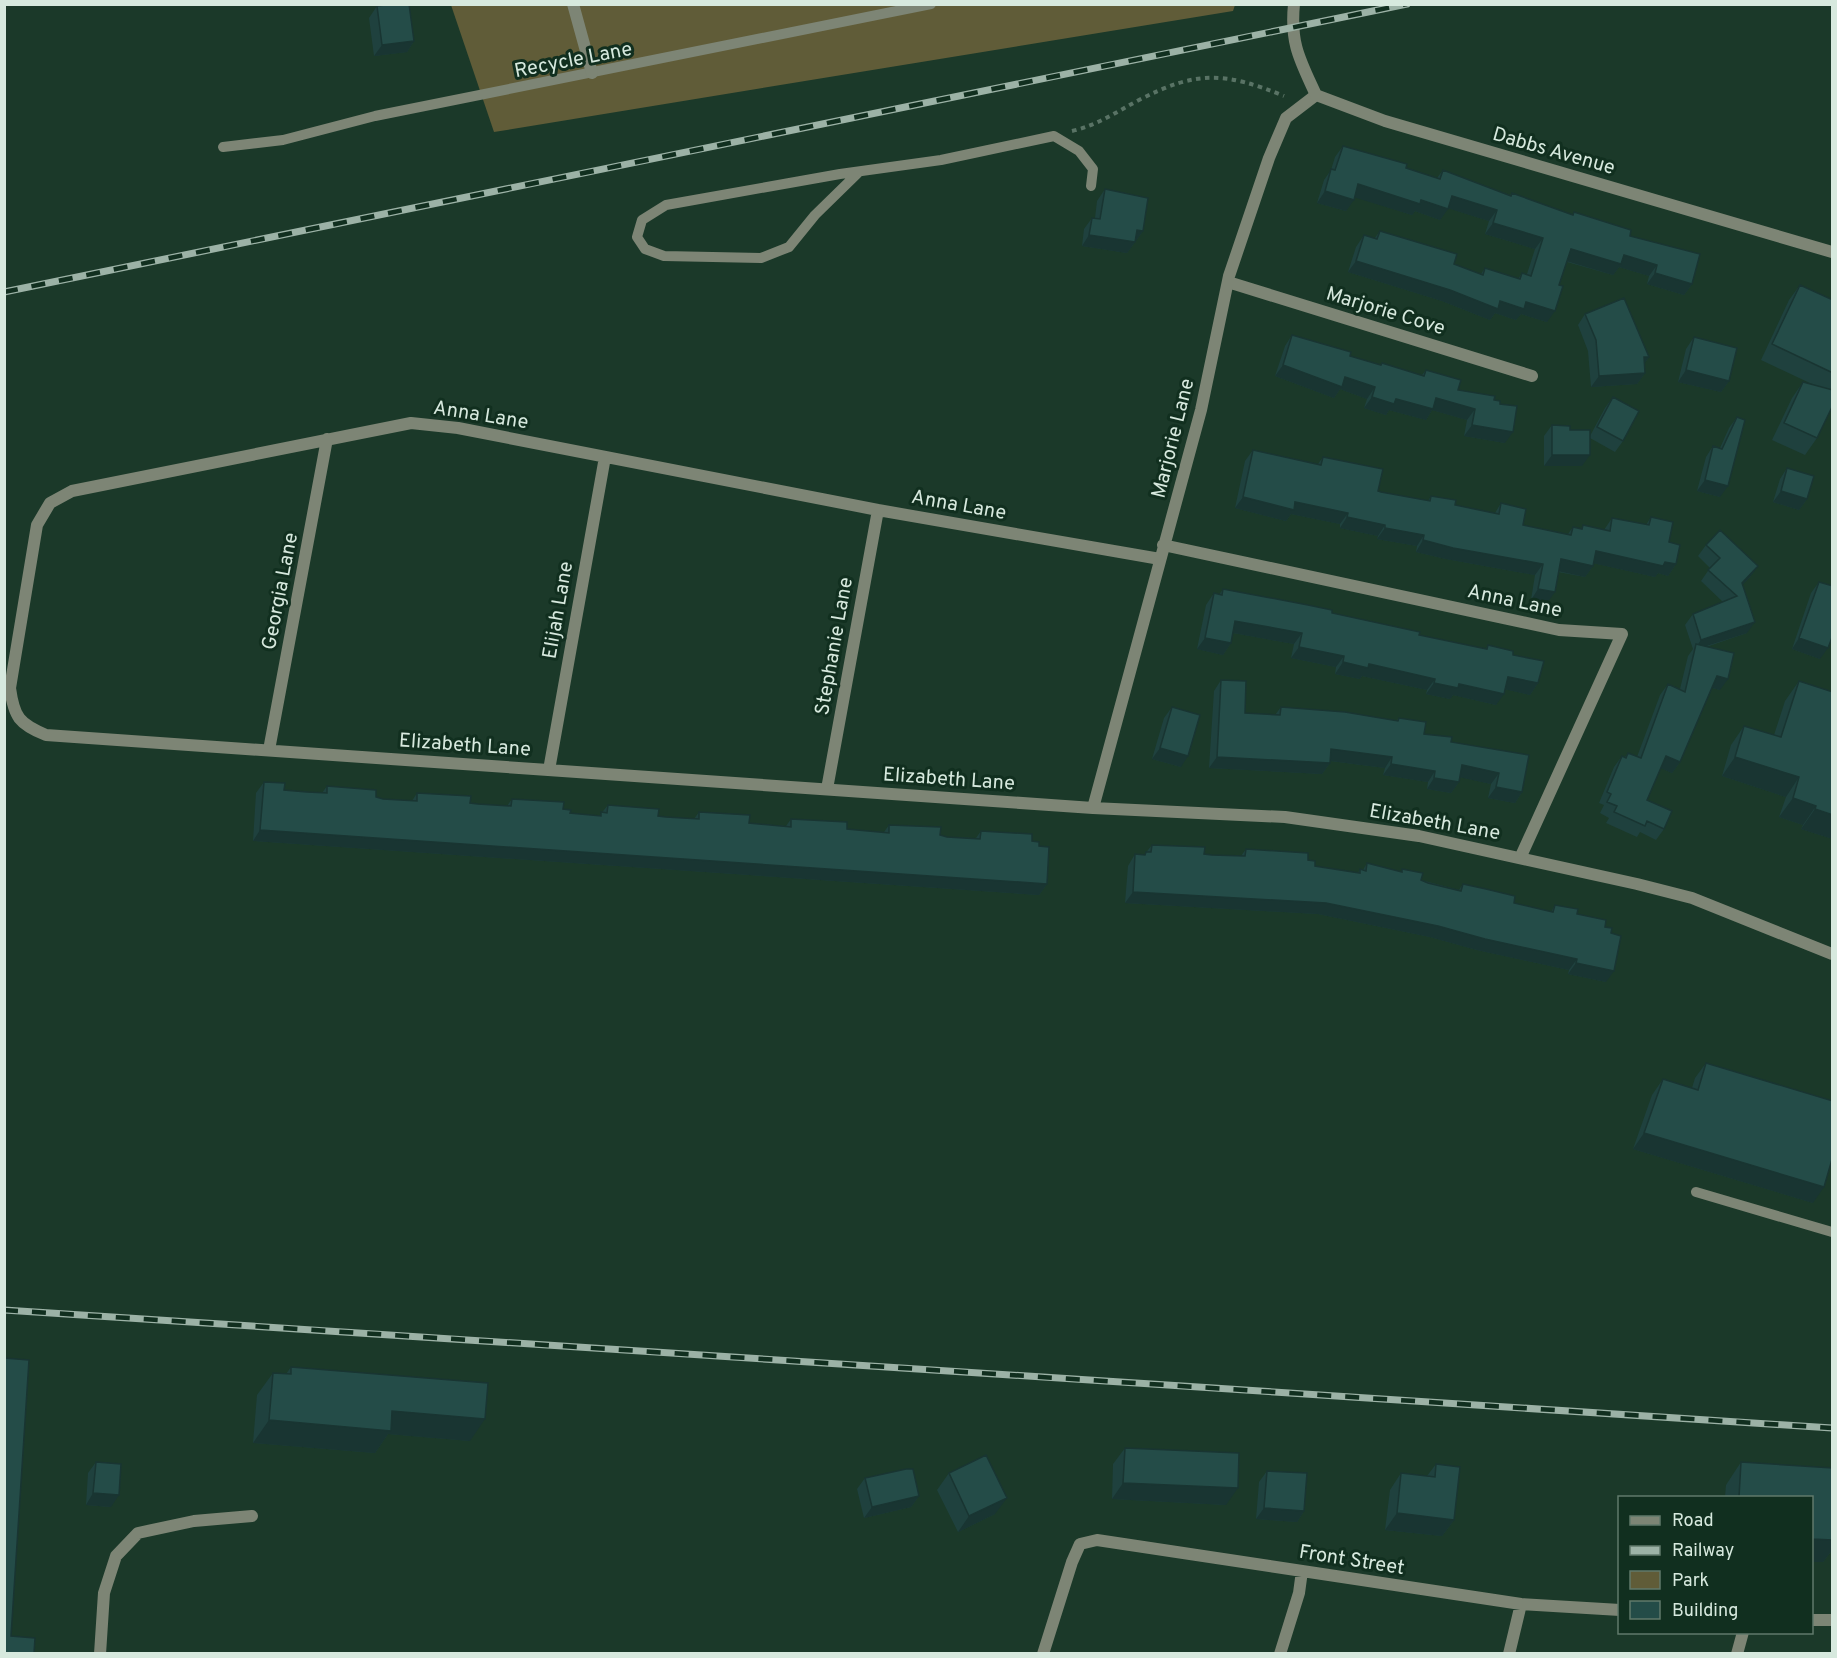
<svg xmlns="http://www.w3.org/2000/svg" width="1837" height="1658" viewBox="0 0 1837 1658" font-family="Overpass,sans-serif">
	<style>
		.green { fill: #605c38 }
		.lines { fill: none; stroke-linecap: round; stroke-linejoin: round }
		.path { stroke: #597365; stroke-width: 4; stroke-dasharray: 4.5 4.5; stroke-linecap: butt }
		.service { stroke: #7d8575; stroke-width: 10 }
		.minor { stroke: #7d8575; stroke-width: 12 }
		.tertiary { stroke: #7d8575; stroke-width: 12 }
		.rail-casing { stroke: #9cb2a6; stroke-width: 7 }
		.rail { stroke: #112f1f; stroke-width: 4.5; stroke-dasharray: 14; stroke-linecap: butt }
		.wall { fill: #1f413e }
		.shaded-wall { fill: #193532 }
		.building { fill: #244c48; stroke: #193532; stroke-width: 1.5 }
		.labels { text-anchor: middle; stroke-width: 6; stroke-linejoin: round; paint-order: stroke }
		.street-label { font-size: 20px; fill: #d7e9de; stroke: #112f1f }
	</style>
	<rect width="100%" height="100%" fill="#1b3929"/>
	<path class="green" d="M 451,5 L 1235,5 L 1233,11 L 494,132 Z"/>
	<g class="lines">
		<path class="path" d="M 1072,131 C 1098,125 1116,112 1139,100 C 1197,70 1225,72 1284,96"/>
		<path class="service" d="M 223,147 L 283,140 L 375,116 L 931,4
			M 859,172 L 815,215 L 789,247 L 761,258 L 664,256 L 645,249 L 637,237 L 642,220 L 666,205 L 840,174 L 941,160 L 1054,136 L 1079,151 L 1093,169 L 1091,186
			M 1696,1192 L 1832,1232"/>
		<path class="minor" d="M 573,4 L 592,73
			M 1228,282 L 1532,376
			M 1163,545 L 1559,630 L 1622,634 L 1521,856
			M 1160,559 L 878,510 L 458,428 L 411,423 L 72,491 L 50,503 L 37,525 L 10,688 C 14,717 19,724 46,735 L 1093,808 L 1285,817 L 1419,836 L 1637,884 L 1692,898 L 1832,954
			M 269,750 L 327,439
			M 549,770 L 605,457
			M 827,789 L 878,510
			M 1093,808 L 1201,410 L 1229,276 L 1269,158 L 1286,118 L 1316,95
			M 1812,1620 L 1832,1620
			M 100,1654 L 104,1593 L 116,1556 L 138,1533 L 194,1521 L 252,1516
			M 1043,1654 L 1072,1562 L 1080,1544 L 1097,1540 L 1521,1604 L 1620,1610
			M 1280,1654 L 1299,1593 L 1302,1571
			M 1509,1654 L 1521,1604
			M 1737,1654 L 1743,1632"/>
		<path class="tertiary" d="M 1294,4 C 1290,44 1300,60 1316,95 L 1385,121 L 1832,252"/>
		<defs>
			<path id="rail" d="M 4,292 L 1407,4
				M 4,1310 L 1832,1428"/>
		</defs>
		<use href="#rail" class="rail-casing"/>
		<use href="#rail" class="rail"/>
	</g>
	<path class="wall" d="M 377,6 L 414,41 L 407,52 L 374,56 L 369,18 Z
		M 1343,146 L 1437,178 L 1443,170 L 1510,195 L 1512,193 L 1573,215 L 1574,212 L 1630,236 L 1692,284 L 1684,295 L 1647,284 L 1649,276 L 1619,267 L 1613,275 L 1567,262 L 1547,322 L 1521,314 L 1516,320 L 1495,313 L 1490,320 L 1442,301 L 1348,272 L 1356,247 L 1364,235 L 1374,239 L 1380,231 L 1454,264 L 1481,274 L 1485,268 L 1518,279 L 1522,273 L 1527,274 L 1535,249 L 1485,234 L 1489,221 L 1448,208 L 1440,220 L 1415,211 L 1412,215 L 1355,197 L 1346,211 L 1317,203 L 1324,180 L 1331,170 L 1335,157 Z
		M 1105,189 L 1143,231 L 1127,253 L 1082,246 L 1084,229 L 1092,218 L 1095,218 L 1097,201 Z
		M 1800,285 L 1833,300 L 1833,405 L 1817,438 L 1805,455 L 1772,440 L 1792,398 L 1803,382 L 1814,385 L 1761,360 L 1789,300 Z
		M 1585,314 L 1649,357 L 1644,364 L 1645,373 L 1637,384 L 1591,387 L 1588,351 L 1578,325 Z
		M 1292,335 L 1350,356 L 1381,365 L 1382,363 L 1422,375 L 1426,370 L 1458,390 L 1494,400 L 1500,404 L 1505,443 L 1464,436 L 1467,420 L 1432,410 L 1426,420 L 1389,410 L 1386,415 L 1364,408 L 1367,399 L 1340,389 L 1334,398 L 1275,376 L 1285,346 Z
		M 1694,337 L 1729,381 L 1721,392 L 1678,382 L 1686,349 Z
		M 1613,397 L 1623,441 L 1615,452 L 1590,438 L 1582,466 L 1544,466 L 1544,436 L 1552,425 L 1590,436 L 1605,408 Z
		M 1737,417 L 1720,497 L 1697,491 L 1706,457 L 1713,446 L 1720,448 L 1729,428 Z
		M 1253,450 L 1318,464 L 1323,457 L 1381,492 L 1428,501 L 1431,496 L 1455,505 L 1495,513 L 1501,503 L 1523,525 L 1568,534 L 1573,527 L 1581,529 L 1583,525 L 1604,530 L 1612,518 L 1646,525 L 1651,517 L 1669,542 L 1676,564 L 1668,576 L 1658,573 L 1655,577 L 1593,563 L 1593,566 L 1585,577 L 1558,572 L 1547,603 L 1531,600 L 1535,575 L 1446,559 L 1416,552 L 1417,546 L 1377,539 L 1378,536 L 1340,528 L 1340,524 L 1291,514 L 1286,521 L 1235,508 L 1245,461 Z
		M 1787,468 L 1807,499 L 1799,510 L 1773,502 L 1780,479 Z
		M 1706,545 L 1758,566 L 1750,577 L 1742,585 L 1747,633 L 1706,647 L 1720,690 L 1712,688 L 1680,762 L 1672,773 L 1661,768 L 1647,800 L 1664,829 L 1656,840 L 1640,832 L 1637,837 L 1606,823 L 1609,818 L 1600,813 L 1604,805 L 1599,803 L 1614,767 L 1622,756 L 1625,757 L 1628,753 L 1637,757 L 1660,695 L 1668,684 L 1680,689 L 1688,656 L 1693,649 L 1685,625 L 1693,614 L 1723,602 L 1701,581 L 1710,568 L 1698,556 Z
		M 1819,582 L 1820,659 L 1792,649 L 1811,593 Z
		M 1223,589 L 1332,613 L 1419,635 L 1486,649 L 1488,645 L 1513,655 L 1538,683 L 1530,695 L 1505,689 L 1496,705 L 1453,695 L 1450,699 L 1426,694 L 1427,690 L 1362,676 L 1360,679 L 1335,674 L 1336,667 L 1291,658 L 1294,644 L 1233,633 L 1231,643 L 1223,655 L 1197,649 L 1206,605 L 1214,593 L 1219,595 Z
		M 1221,680 L 1245,713 L 1275,715 L 1281,707 L 1396,721 L 1399,718 L 1424,734 L 1451,742 L 1529,755 L 1522,792 L 1515,803 L 1488,798 L 1491,784 L 1460,777 L 1459,782 L 1451,793 L 1427,789 L 1428,782 L 1383,775 L 1385,768 L 1330,761 L 1330,763 L 1322,774 L 1209,768 L 1214,691 Z
		M 1799,681 L 1833,839 L 1801,829 L 1803,825 L 1779,817 L 1786,797 L 1722,776 L 1731,745 L 1744,726 L 1774,735 L 1785,701 Z
		M 1172,707 L 1181,767 L 1152,759 L 1164,718 Z
		M 264,782 L 284,790 L 322,793 L 327,786 L 383,799 L 412,801 L 417,793 L 478,804 L 507,806 L 512,799 L 563,809 L 570,813 L 599,816 L 608,805 L 658,816 L 694,819 L 699,812 L 749,823 L 786,826 L 791,819 L 847,829 L 884,832 L 889,825 L 940,835 L 947,837 L 976,838 L 981,831 L 1032,841 L 1039,846 L 1047,884 L 1039,895 L 253,841 L 256,793 Z
		M 1152,845 L 1212,855 L 1241,856 L 1246,849 L 1308,860 L 1315,866 L 1358,873 L 1360,869 L 1363,870 L 1367,863 L 1401,872 L 1402,869 L 1421,880 L 1459,890 L 1463,884 L 1514,903 L 1551,912 L 1555,905 L 1605,927 L 1606,982 L 1568,974 L 1569,970 L 1477,950 L 1430,937 L 1318,914 L 1125,903 L 1128,866 L 1135,854 L 1144,855 Z
		M 1706,1063 L 1813,1203 L 1633,1149 L 1652,1095 L 1663,1079 L 1692,1088 L 1695,1078 Z
		M 291,1367 L 470,1441 L 388,1434 L 375,1453 L 253,1443 L 257,1395 L 273,1373 L 286,1374 Z
		M 1125,1448 L 1226,1505 L 1112,1499 L 1113,1464 Z
		M 96,1462 L 111,1507 L 86,1505 L 88,1473 Z
		M 1741,1462 L 1833,1468 L 1833,1549 L 1823,1562 L 1812,1562 L 1812,1497 L 1725,1497 L 1726,1485 Z
		M 1436,1464 L 1454,1520 L 1442,1536 L 1385,1530 L 1390,1490 L 1401,1473 L 1427,1476 Z
		M 1267,1471 L 1304,1511 L 1297,1522 L 1256,1519 L 1259,1482 Z
		M 949,1473 L 995,1514 L 958,1532 L 937,1490 Z
		M 865,1478 L 919,1496 L 911,1507 L 864,1518 L 857,1489 Z"/>
	<path class="shaded-wall" d="M 414,41 L 407,52 L 374,56 L 382,45 Z
		M 1358,184 L 1421,200 L 1448,209 L 1440,220 L 1415,211 L 1412,215 L 1350,196 Z
		M 1325,191 L 1354,200 L 1346,211 L 1317,203 Z
		M 1452,196 L 1497,210 L 1489,221 L 1444,207 Z
		M 1493,223 L 1543,238 L 1535,249 L 1485,234 Z
		M 1137,230 L 1143,231 L 1127,253 L 1082,246 L 1089,235 Z
		M 1571,249 L 1624,255 L 1657,265 L 1649,276 L 1619,267 L 1613,275 L 1563,260 Z
		M 1356,261 L 1500,301 L 1526,302 L 1555,311 L 1547,322 L 1521,314 L 1516,320 L 1495,313 L 1490,320 L 1442,301 L 1348,272 Z
		M 1655,273 L 1692,284 L 1684,295 L 1647,284 Z
		M 1644,357 L 1649,357 L 1641,368 Z
		M 1283,365 L 1345,377 L 1375,387 L 1367,399 L 1340,389 L 1334,398 L 1275,376 Z
		M 1686,370 L 1729,381 L 1721,392 L 1678,382 Z
		M 1645,373 L 1637,384 L 1591,387 L 1599,376 Z
		M 1372,397 L 1396,399 L 1436,398 L 1475,409 L 1467,420 L 1432,410 L 1426,420 L 1389,410 L 1386,415 L 1364,408 Z
		M 1472,425 L 1513,432 L 1505,443 L 1464,436 Z
		M 1552,455 L 1590,455 L 1582,466 L 1544,466 Z
		M 1705,480 L 1728,486 L 1720,497 L 1697,491 Z
		M 1781,491 L 1807,499 L 1799,510 L 1773,502 Z
		M 1243,497 L 1295,502 L 1348,513 L 1340,524 L 1291,514 L 1286,521 L 1235,508 Z
		M 1347,517 L 1385,525 L 1378,536 L 1340,528 Z
		M 1385,528 L 1424,535 L 1417,546 L 1377,539 Z
		M 1423,540 L 1543,564 L 1535,575 L 1446,559 L 1416,552 Z
		M 1596,551 L 1665,562 L 1676,564 L 1668,576 L 1658,573 L 1655,577 L 1588,562 Z
		M 1561,559 L 1593,566 L 1585,577 L 1553,570 Z
		M 1758,566 L 1750,577 L 1734,594 L 1742,583 Z
		M 1538,589 L 1555,592 L 1547,603 L 1531,600 Z
		M 1235,621 L 1302,633 L 1294,644 L 1228,632 Z
		M 1755,622 L 1747,633 L 1694,650 L 1701,640 Z
		M 1205,638 L 1231,643 L 1223,655 L 1197,649 Z
		M 1799,638 L 1828,648 L 1820,659 L 1792,649 Z
		M 1299,647 L 1344,656 L 1336,667 L 1291,658 Z
		M 1343,662 L 1369,664 L 1435,679 L 1427,690 L 1362,676 L 1360,679 L 1335,674 Z
		M 1717,676 L 1728,679 L 1720,690 L 1709,687 Z
		M 1508,677 L 1538,683 L 1530,695 L 1500,688 Z
		M 1434,683 L 1459,684 L 1504,694 L 1496,705 L 1453,695 L 1450,699 L 1426,694 Z
		M 1160,748 L 1188,756 L 1181,767 L 1152,759 Z
		M 1331,749 L 1392,757 L 1385,768 L 1323,760 Z
		M 1666,756 L 1680,762 L 1672,773 L 1658,767 Z
		M 1217,757 L 1330,763 L 1322,774 L 1209,768 Z
		M 1735,757 L 1799,777 L 1786,797 L 1722,776 Z
		M 1391,764 L 1435,771 L 1428,782 L 1383,775 Z
		M 1462,765 L 1499,773 L 1491,784 L 1454,776 Z
		M 1434,778 L 1459,782 L 1451,793 L 1427,789 Z
		M 1496,787 L 1522,792 L 1515,803 L 1488,798 Z
		M 1793,798 L 1816,806 L 1803,825 L 1779,817 Z
		M 1815,809 L 1833,815 L 1833,839 L 1801,829 Z
		M 260,830 L 1047,884 L 1039,895 L 253,841 Z
		M 1133,892 L 1326,903 L 1438,926 L 1577,959 L 1569,970 L 1477,950 L 1430,937 L 1318,914 L 1125,903 Z
		M 1576,963 L 1614,971 L 1606,982 L 1568,974 Z
		M 1644,1133 L 1824,1187 L 1813,1203 L 1633,1149 Z
		M 392,1411 L 485,1419 L 470,1441 L 388,1434 L 375,1453 L 253,1443 L 269,1420 Z
		M 1123,1483 L 1238,1488 L 1226,1505 L 1112,1499 Z
		M 93,1493 L 119,1495 L 111,1507 L 86,1505 Z
		M 919,1496 L 911,1507 L 864,1518 L 872,1507 Z
		M 1007,1498 L 995,1514 L 958,1532 L 969,1516 Z
		M 1264,1508 L 1304,1511 L 1297,1522 L 1256,1519 Z
		M 1397,1513 L 1454,1520 L 1442,1536 L 1385,1530 Z
		M 1812,1539 L 1833,1540 L 1833,1549 L 1823,1562 L 1812,1562 Z"/>
	<path class="building" d="M 392,4 L 409,4 L 414,41 L 382,45 L 377,6 Z
		M 1343,146 L 1407,164 L 1406,168 L 1440,179 L 1443,170 L 1511,196 L 1512,193 L 1573,215 L 1574,212 L 1631,230 L 1630,236 L 1700,254 L 1692,284 L 1655,273 L 1657,265 L 1624,255 L 1621,264 L 1571,249 L 1559,285 L 1563,286 L 1555,311 L 1526,302 L 1524,309 L 1500,301 L 1498,309 L 1450,290 L 1356,261 L 1364,235 L 1377,239 L 1380,231 L 1457,254 L 1454,264 L 1483,275 L 1485,268 L 1520,279 L 1522,273 L 1531,276 L 1543,238 L 1493,223 L 1497,210 L 1452,196 L 1448,209 L 1421,200 L 1420,204 L 1358,184 L 1354,200 L 1325,191 L 1331,169 L 1335,170 Z
		M 1105,189 L 1148,198 L 1143,231 L 1137,230 L 1135,242 L 1089,235 L 1092,218 L 1100,219 Z
		M 1800,285 L 1833,300 L 1833,373 L 1772,344 Z
		M 1624,298 L 1649,357 L 1644,357 L 1645,373 L 1599,376 L 1596,340 L 1585,314 Z
		M 1292,335 L 1351,352 L 1350,356 L 1381,365 L 1382,363 L 1424,376 L 1426,370 L 1461,380 L 1458,390 L 1495,396 L 1494,400 L 1500,401 L 1500,404 L 1517,406 L 1513,432 L 1472,425 L 1475,409 L 1436,398 L 1433,409 L 1396,399 L 1394,404 L 1372,397 L 1375,387 L 1345,377 L 1342,387 L 1283,365 Z
		M 1694,337 L 1737,348 L 1729,381 L 1686,370 Z
		M 1803,382 L 1833,390 L 1833,405 L 1817,438 L 1784,423 Z
		M 1613,397 L 1639,411 L 1623,441 L 1597,427 Z
		M 1737,417 L 1745,420 L 1728,486 L 1705,480 L 1713,446 L 1722,449 Z
		M 1552,425 L 1570,426 L 1570,430 L 1590,430 L 1590,455 L 1552,455 Z
		M 1253,450 L 1321,465 L 1323,457 L 1383,469 L 1378,491 L 1381,492 L 1430,501 L 1431,496 L 1456,500 L 1455,505 L 1499,514 L 1501,503 L 1526,509 L 1523,525 L 1571,535 L 1573,527 L 1582,529 L 1583,525 L 1610,531 L 1612,518 L 1649,525 L 1651,517 L 1673,522 L 1669,542 L 1680,545 L 1676,564 L 1665,562 L 1663,566 L 1596,551 L 1593,566 L 1561,559 L 1555,592 L 1538,589 L 1543,564 L 1453,548 L 1423,540 L 1424,535 L 1385,528 L 1385,525 L 1347,517 L 1348,513 L 1295,502 L 1294,510 L 1243,497 Z
		M 1787,468 L 1814,476 L 1807,499 L 1781,491 Z
		M 1720,530 L 1758,566 L 1742,583 L 1755,622 L 1701,640 L 1693,614 L 1737,596 L 1708,570 L 1720,558 L 1706,545 Z
		M 1819,582 L 1833,586 L 1833,635 L 1828,648 L 1799,638 Z
		M 1223,589 L 1308,605 L 1332,610 L 1332,613 L 1420,632 L 1419,635 L 1487,649 L 1488,645 L 1513,651 L 1513,655 L 1544,661 L 1538,683 L 1508,677 L 1504,694 L 1459,684 L 1458,688 L 1434,683 L 1435,679 L 1369,664 L 1368,668 L 1343,662 L 1344,656 L 1299,647 L 1302,633 L 1235,621 L 1231,643 L 1205,638 L 1214,593 L 1222,595 Z
		M 1696,644 L 1734,653 L 1728,679 L 1717,676 L 1680,762 L 1666,756 L 1647,800 L 1672,811 L 1664,829 L 1647,821 L 1645,826 L 1614,812 L 1617,806 L 1607,802 L 1611,794 L 1607,792 L 1622,756 L 1626,758 L 1628,753 L 1641,758 L 1668,684 L 1685,692 Z
		M 1221,680 L 1246,681 L 1245,713 L 1280,715 L 1281,707 L 1345,712 L 1398,721 L 1399,718 L 1426,722 L 1424,734 L 1452,737 L 1451,742 L 1529,755 L 1522,792 L 1496,787 L 1499,773 L 1462,765 L 1459,782 L 1434,778 L 1435,771 L 1391,764 L 1392,757 L 1331,749 L 1330,763 L 1217,757 Z
		M 1799,681 L 1833,692 L 1833,815 L 1815,809 L 1816,806 L 1793,798 L 1799,777 L 1735,757 L 1744,726 L 1781,737 Z
		M 1172,707 L 1200,715 L 1188,756 L 1160,748 Z
		M 264,782 L 285,783 L 284,790 L 307,792 L 327,793 L 327,786 L 376,790 L 376,797 L 383,799 L 417,801 L 417,793 L 471,796 L 470,803 L 478,804 L 511,806 L 512,799 L 564,802 L 563,809 L 571,810 L 570,813 L 601,816 L 601,812 L 607,813 L 608,805 L 659,809 L 658,816 L 666,817 L 699,819 L 699,812 L 750,815 L 749,823 L 791,827 L 791,819 L 847,822 L 847,829 L 889,833 L 889,825 L 941,827 L 940,835 L 947,837 L 980,839 L 981,831 L 1032,834 L 1032,841 L 1039,842 L 1039,846 L 1049,847 L 1047,884 L 260,830 Z
		M 1152,845 L 1205,847 L 1204,854 L 1212,855 L 1245,856 L 1246,849 L 1308,853 L 1308,860 L 1315,861 L 1315,866 L 1360,873 L 1360,869 L 1366,871 L 1367,863 L 1402,872 L 1402,869 L 1423,873 L 1421,880 L 1428,883 L 1461,891 L 1463,884 L 1486,889 L 1515,896 L 1514,903 L 1553,912 L 1555,905 L 1578,909 L 1577,914 L 1606,920 L 1605,927 L 1612,928 L 1611,933 L 1621,936 L 1614,971 L 1576,963 L 1577,959 L 1485,939 L 1438,926 L 1326,903 L 1133,892 L 1135,854 L 1145,855 L 1146,852 L 1151,852 Z
		M 1706,1063 L 1833,1101 L 1833,1156 L 1824,1187 L 1644,1133 L 1663,1079 L 1698,1090 Z
		M 4,1358 L 29,1360 L 11,1636 L 35,1638 L 34,1653 L 4,1653 Z
		M 291,1367 L 488,1383 L 485,1419 L 392,1411 L 391,1431 L 269,1420 L 273,1373 L 291,1374 Z
		M 1125,1448 L 1239,1453 L 1238,1488 L 1123,1483 Z
		M 986,1455 L 1007,1498 L 969,1516 L 949,1473 Z
		M 96,1462 L 121,1464 L 119,1495 L 93,1493 Z
		M 1741,1462 L 1833,1468 L 1833,1540 L 1812,1539 L 1812,1497 L 1739,1497 Z
		M 1436,1464 L 1460,1467 L 1454,1520 L 1397,1513 L 1401,1473 L 1435,1477 Z
		M 906,1469 L 913,1469 L 919,1496 L 872,1507 L 865,1478 Z
		M 1267,1471 L 1307,1473 L 1304,1511 L 1264,1508 Z"/>
	<g class="labels">
		<g class="street-label">
			<text transform="translate(573 59) rotate(-11)" y="7">Recycle Lane</text>
			<text transform="translate(1554 150) rotate(16)" y="7">Dabbs Avenue</text>
			<text transform="translate(1386 310) rotate(17)" y="7">Marjorie Cove</text>
			<text transform="translate(481 414) rotate(9)" y="7">Anna Lane</text>
			<text transform="translate(1172 438) rotate(-76)" y="7">Marjorie Lane</text>
			<text transform="translate(959 504) rotate(10)" y="7">Anna Lane</text>
			<text transform="translate(279 591) rotate(-79)" y="7">Georgia Lane</text>
			<text transform="translate(1515 600) rotate(12)" y="7">Anna Lane</text>
			<text transform="translate(557 610) rotate(-80)" y="7">Elijah Lane</text>
			<text transform="translate(833 646) rotate(-80)" y="7">Stephanie Lane</text>
			<text transform="translate(465 744) rotate(4)" y="7">Elizabeth Lane</text>
			<text transform="translate(949 778) rotate(4)" y="7">Elizabeth Lane</text>
			<text transform="translate(1435 821) rotate(10)" y="7">Elizabeth Lane</text>
			<text transform="translate(1352 1559) rotate(9)" y="7">Front Street</text>
		</g>
	</g>
	<rect width="1837" height="1658" fill="none" stroke="#d7e9de" stroke-width="12"/>
	<rect x="1618" y="1496" width="195" height="138" fill="#112f1f" stroke="#60796b" stroke-width="1.5"/>
	<rect x="1630" y="1516" width="30" height="9" fill="#7d8575" stroke="#60796b" stroke-width="1.5"/>
	<text x="1672" y="1526" font-size="18" fill="#d7e9de">Road</text>
	<rect x="1630" y="1546" width="30" height="9" fill="#9cb2a6" stroke="#60796b" stroke-width="1.5"/>
	<text x="1672" y="1556" font-size="18" fill="#d7e9de">Railway</text>
	<rect x="1630" y="1571" width="30" height="18" fill="#605c38" stroke="#60796b" stroke-width="1.5"/>
	<text x="1672" y="1586" font-size="18" fill="#d7e9de">Park</text>
	<rect x="1630" y="1601" width="30" height="18" fill="#244c48" stroke="#60796b" stroke-width="1.5"/>
	<text x="1672" y="1616" font-size="18" fill="#d7e9de">Building</text>
</svg>
